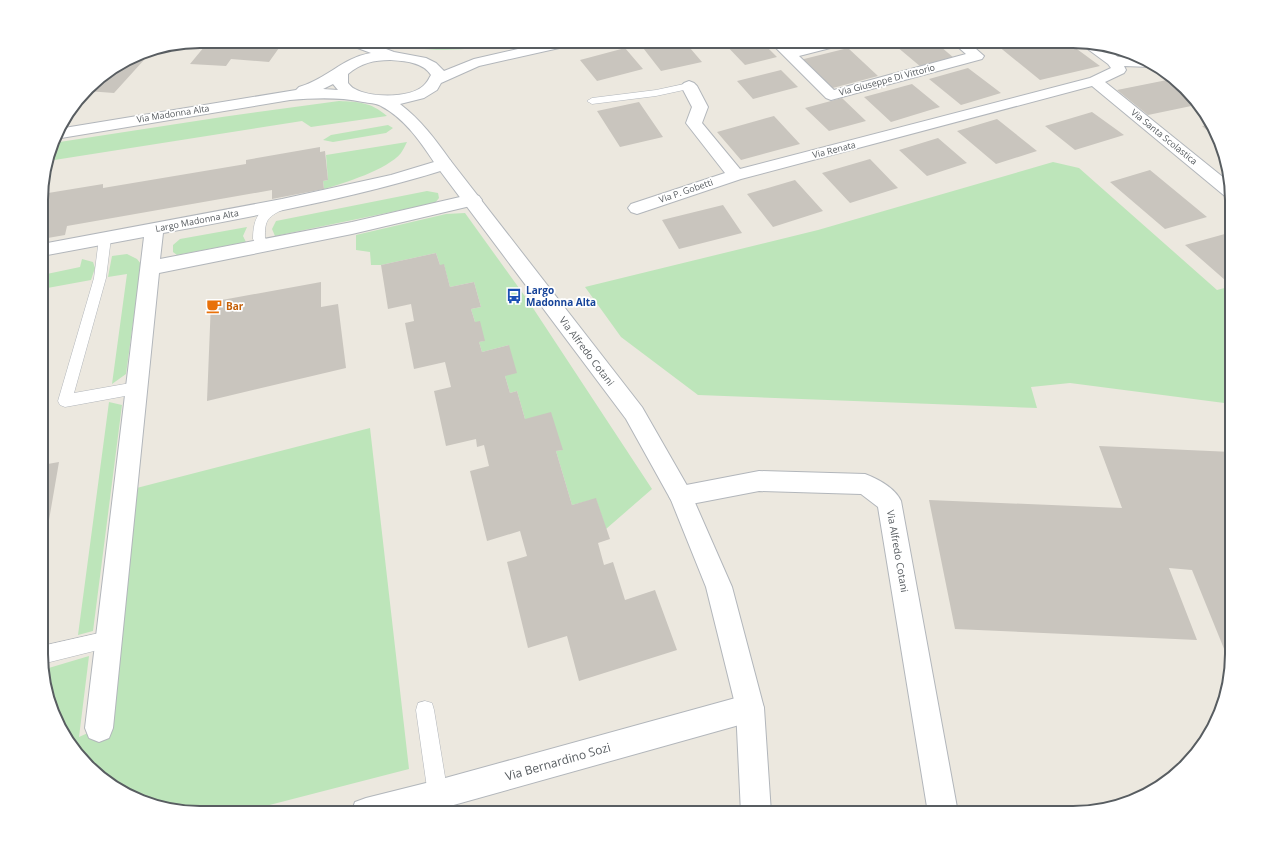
<svg xmlns="http://www.w3.org/2000/svg" width="1273" height="854" viewBox="0 0 1273 854" font-family="'Open Sans',sans-serif">
	<style>
		.green { fill: #bde5ba }
		.building { fill: #c9c5be }
		.lines { fill: none; stroke-linecap: round; stroke-linejoin: round }
		.service-casing { stroke: #b2b6bb; stroke-width: 1 }
		.minor-casing { stroke: #b2b6bb; stroke-width: 2 }
		.tertiary-casing { stroke: #b2b6bb; stroke-width: 2 }
		.service { fill: #fff; fill-rule: evenodd }
		.minor { fill: #fff; fill-rule: evenodd }
		.tertiary { fill: #fff; fill-rule: evenodd }
		.labels { text-anchor: middle; stroke-width: 3.5; stroke-linejoin: round; paint-order: stroke }
		.far-street-label { font-size: 9px; fill: #585d61; stroke: #fff }
		.transit-label { font-size: 10px; font-weight: bold; fill: #164399; stroke: #fff; text-anchor: start }
		.food-label { font-size: 10px; font-weight: bold; fill: #c56008; stroke: #fff; text-anchor: start }
		.street-label { font-size: 10px; fill: #585d61; stroke: #fff }
		.near-street-label { font-size: 12px; fill: #585d61; stroke: #fff }
		.rim { fill: none; stroke: #585d61; stroke-width: 2 }
	</style>
	<rect width="100%" height="100%" fill="#ece8df"/>
	<path class="green" d="M 389,41 L 521,41 C 486,49 448,52 412,48 C 404,47 396,43 389,41 Z
		M 339,101 C 359,102 371,102 387,116 L 311,127 L 302,121 L 48,161 L 53,143 L 222,117 Z
		M 388,125 L 393,128 L 386,133 L 333,142 L 323,140 L 331,135 Z
		M 407,142 C 405,146 403,150 401,153 C 387,170 344,183 324,189 L 323,181 L 328,180 L 326,155 Z
		M 1053,162 L 1079,168 L 1217,290 L 1232,286 L 1232,404 L 1070,383 L 1031,387 L 1037,408 L 698,395 L 621,337 L 585,287 L 818,230 Z
		M 427,191 L 438,193 L 439,198 L 435,203 L 275,236 L 272,229 L 276,221 Z
		M 465,213 L 529,302 L 652,489 L 606,529 L 596,499 L 572,505 L 556,451 L 562,450 L 525,419 L 517,391 L 510,393 L 505,376 L 509,345 L 482,352 L 479,342 L 484,341 L 475,322 L 471,309 L 481,307 L 474,282 L 450,287 L 444,265 L 440,265 L 436,253 L 381,265 L 371,265 L 370,252 L 356,250 L 356,235 L 446,214 Z
		M 247,227 L 243,236 L 246,242 L 177,255 L 173,252 L 173,245 L 180,239 Z
		M 127,254 L 137,259 L 141,264 L 126,374 L 112,384 L 127,274 L 108,277 L 112,256 Z
		M 82,259 L 93,262 L 95,268 L 91,280 L 42,289 L 42,275 L 80,267 Z
		M 109,402 L 122,405 L 93,631 L 78,635 Z
		M 370,428 L 409,769 L 239,813 L 199,813 L 149,805 L 111,786 L 62,734 L 42,675 L 42,670 L 89,656 L 79,737 L 99,728 L 125,491 Z"/>
	<path class="building" d="M 209,41 L 284,41 L 269,62 L 231,59 L 226,66 L 190,64 Z
		M 654,41 L 684,41 L 702,62 L 661,71 L 640,44 Z
		M 722,41 L 761,41 L 777,57 L 745,65 Z
		M 788,41 L 832,41 L 797,50 Z
		M 890,41 L 934,41 L 954,58 L 921,67 Z
		M 992,41 L 1066,41 L 1100,66 L 1040,80 Z
		M 625,48 L 643,69 L 597,81 L 580,60 Z
		M 848,48 L 878,76 L 829,89 L 800,60 Z
		M 153,50 L 114,93 L 87,91 L 95,81 L 139,53 Z
		M 968,68 L 1001,93 L 961,105 L 929,79 Z
		M 781,70 L 798,87 L 753,99 L 737,81 Z
		M 1172,79 L 1196,105 L 1148,115 L 1117,90 Z
		M 912,84 L 940,107 L 891,122 L 864,97 Z
		M 842,98 L 866,121 L 829,131 L 805,108 Z
		M 639,102 L 663,137 L 620,147 L 597,111 Z
		M 1092,112 L 1124,135 L 1075,150 L 1045,126 Z
		M 774,116 L 800,144 L 741,160 L 717,132 Z
		M 997,119 L 1037,151 L 996,164 L 957,131 Z
		M 1212,124 L 1216,138 L 1202,126 Z
		M 938,138 L 967,163 L 927,176 L 899,150 Z
		M 320,147 L 320,152 L 325,151 L 328,180 L 323,181 L 324,189 L 272,199 L 272,190 L 67,226 L 65,235 L 42,239 L 42,194 L 103,184 L 103,188 L 246,164 L 246,160 Z
		M 870,159 L 898,188 L 850,203 L 822,173 Z
		M 1150,170 L 1207,217 L 1165,229 L 1110,182 Z
		M 795,180 L 823,211 L 773,227 L 747,194 Z
		M 723,205 L 742,233 L 679,249 L 662,220 Z
		M 1232,232 L 1232,278 L 1225,280 L 1185,245 Z
		M 436,253 L 440,265 L 444,264 L 450,287 L 474,282 L 481,307 L 471,309 L 475,322 L 480,321 L 485,341 L 479,342 L 482,352 L 509,345 L 517,373 L 505,376 L 510,393 L 517,391 L 525,419 L 551,412 L 563,450 L 556,451 L 572,505 L 596,498 L 610,539 L 598,543 L 604,565 L 613,562 L 625,600 L 655,590 L 677,650 L 579,681 L 567,636 L 528,648 L 507,562 L 527,556 L 520,531 L 487,541 L 470,471 L 489,466 L 484,445 L 477,447 L 476,439 L 446,446 L 434,391 L 451,387 L 445,362 L 414,369 L 405,323 L 414,321 L 411,304 L 388,309 L 381,265 Z
		M 321,282 L 321,307 L 338,304 L 346,368 L 207,401 L 211,302 Z
		M 1099,446 L 1232,452 L 1231,666 L 1192,570 L 1169,568 L 1197,640 L 955,629 L 929,500 L 1122,508 Z
		M 59,462 L 43,555 L 42,555 L 42,465 Z"/>
	<g class="lines">
		<defs>
			<path id="service" d="M 689,83 L 693,84 L 694,86 L 693,88 L 656,96 L 592,104 L 587,101 L 592,98 L 656,90 Z
				M 282,201 L 286,202 L 288,205 C 286,208 284,209 280,211 C 266,218 265,222 265,238 L 272,245 L 270,248 C 263,250 257,246 253,239 C 253,217 260,207 282,201 Z
				M 105,234 L 109,235 L 111,238 L 106,278 L 74,393 L 136,382 L 141,384 L 143,388 L 141,392 L 136,394 L 65,407 L 60,405 L 58,401 L 94,278 L 99,238 L 101,235 Z
				M 108,631 L 114,634 L 117,640 L 114,646 L 42,664 L 42,646 Z
				M 425,701 L 432,703 L 434,710 L 448,795 L 445,802 L 438,805 L 431,802 L 428,795 L 416,710 L 418,703 Z"/>
			<path id="minor" d="M 769,41 L 784,41 L 792,49 L 824,41 L 848,41 L 846,44 L 799,56 L 834,90 L 966,54 L 951,41 L 967,41 L 984,56 L 982,59 L 831,100 L 826,98 Z
				M 1084,43 L 1102,46 L 1118,57 L 1142,58 L 1157,65 L 1151,67 L 1124,66 L 1126,70 L 1124,73 L 1105,82 L 1229,182 L 1232,189 L 1232,199 L 1226,197 L 1092,86 L 741,179 L 637,214 L 631,212 L 628,208 L 631,204 L 725,173 L 686,123 L 692,107 L 681,86 L 684,83 L 689,81 L 694,83 L 697,86 L 708,107 L 702,123 L 740,169 L 1090,78 L 1111,68 L 1108,64 L 1085,47 L 1083,44 Z
				M 444,159 L 450,160 L 452,164 L 450,168 C 356,198 259,215 163,233 L 160,259 L 352,222 L 473,194 L 479,196 L 482,200 L 479,204 L 352,234 L 159,273 L 113,728 L 109,738 L 99,742 L 89,738 L 85,728 L 144,237 L 42,256 L 42,244 L 282,199 L 391,175 Z
				M 759,471 L 865,474 C 878,479 895,488 901,501 L 958,813 L 928,813 L 878,507 L 861,494 L 759,491 L 681,506 L 673,503 L 669,496 L 673,489 L 681,486 Z
				M 750,694 L 760,698 L 764,708 L 760,718 L 750,722 L 425,813 L 351,813 L 355,802 L 366,798 L 438,780 Z"/>
			<path id="tertiary" d="M 345,41 L 365,41 L 394,52 L 426,58 L 436,63 L 444,71 L 474,59 L 553,41 L 579,41 L 577,44 L 479,66 L 441,83 L 437,90 L 424,98 L 400,104 C 421,120 435,139 450,160 L 642,407 L 689,489 L 732,587 L 764,708 L 771,813 L 741,813 L 736,708 L 706,587 L 671,500 L 626,419 L 438,168 C 422,144 406,119 381,106 C 376,103 369,103 363,102 C 339,97 315,98 290,100 L 55,139 L 58,129 L 296,90 L 299,87 C 327,79 342,58 371,53 L 347,44 ZM 390,60 C 404,61 423,62 431,75 C 429,78 428,81 426,83 C 414,99 371,98 355,89 C 352,88 350,85 348,83 L 348,74 C 361,63 374,60 390,60 ZM 333,84 L 338,90 L 323,89 Z"/>
		</defs>
		<use href="#service" class="service-casing"/>
		<use href="#minor" class="minor-casing"/>
		<use href="#tertiary" class="tertiary-casing"/>
		<use href="#service" class="service"/>
		<use href="#minor" class="minor"/>
		<use href="#tertiary" class="tertiary"/>
	</g>
	<defs>
		<symbol id="bus-bare" viewBox="-9 -9 18 18"><path d="M-5-6H5V4H4V6H2V4H-2V6H-4V4H-5ZM-3.5-4V0h7V-4ZM-3.5 1.2v1.5H-2V1.2ZM2 1.2v1.5H3.5V1.2Z" fill="#1a4fb4" stroke="#fff" stroke-width="2.5" paint-order="stroke"/></symbol>
		<symbol id="cafe-bare" viewBox="-9 -9 18 18"><path d="M-5.5-4.5H6V0H3Q3 3.5 0 3.5H-2.5Q-5.5 3.5-5.5 0ZM3-3.2v2h1.7v-2ZM-6 4.5H4V6H-6Z" fill="#e8710a" stroke="#fff" stroke-width="2.5" paint-order="stroke"/></symbol>
	</defs>
	<g fill-rule="evenodd">
		<use href="#bus-bare" x="503" y="285" width="22" height="22"/>
		<use href="#cafe-bare" x="203" y="295" width="22" height="22"/>
	</g>
	<g class="labels">
		<g class="far-street-label">
			<text transform="translate(887 80) rotate(-15)" y="3">Via Giuseppe Di Vittorio</text>
			<text transform="translate(173 114) rotate(-9)" y="3">Via Madonna Alta</text>
			<text transform="translate(1164 137) rotate(39)" y="3">Via Santa Scolastica</text>
			<text transform="translate(834 150) rotate(-14)" y="3">Via Renata</text>
			<text transform="translate(686 191) rotate(-19)" y="3">Via P. Gobetti</text>
			<text transform="translate(197 221) rotate(-11)" y="3">Largo Madonna Alta</text>
		</g>
		<g class="transit-label">
			<text x="526" y="294">Largo<tspan x="526" dy="12">Madonna Alta</tspan></text>
		</g>
		<g class="food-label">
			<text x="226" y="310">Bar</text>
		</g>
		<g class="street-label">
			<text transform="translate(587 351) rotate(53)" y="4">Via Alfredo Cotani</text>
			<text transform="translate(898 551) rotate(80)" y="4">Via Alfredo Cotani</text>
		</g>
		<g class="near-street-label">
			<text transform="translate(558 762) rotate(-16)" y="4">Via Bernardino Sozi</text>
		</g>
	</g>
	<path d="M0 0H1273V854H0ZM200 48H1073A152 152 0 0 1 1225 200V654A152 152 0 0 1 1073 806H200A152 152 0 0 1 48 654V200A152 152 0 0 1 200 48Z" fill="#fff" fill-rule="evenodd"/>
	<path class="rim" d="M200 48H1073A152 152 0 0 1 1225 200V654A152 152 0 0 1 1073 806H200A152 152 0 0 1 48 654V200A152 152 0 0 1 200 48Z"/>
</svg>
